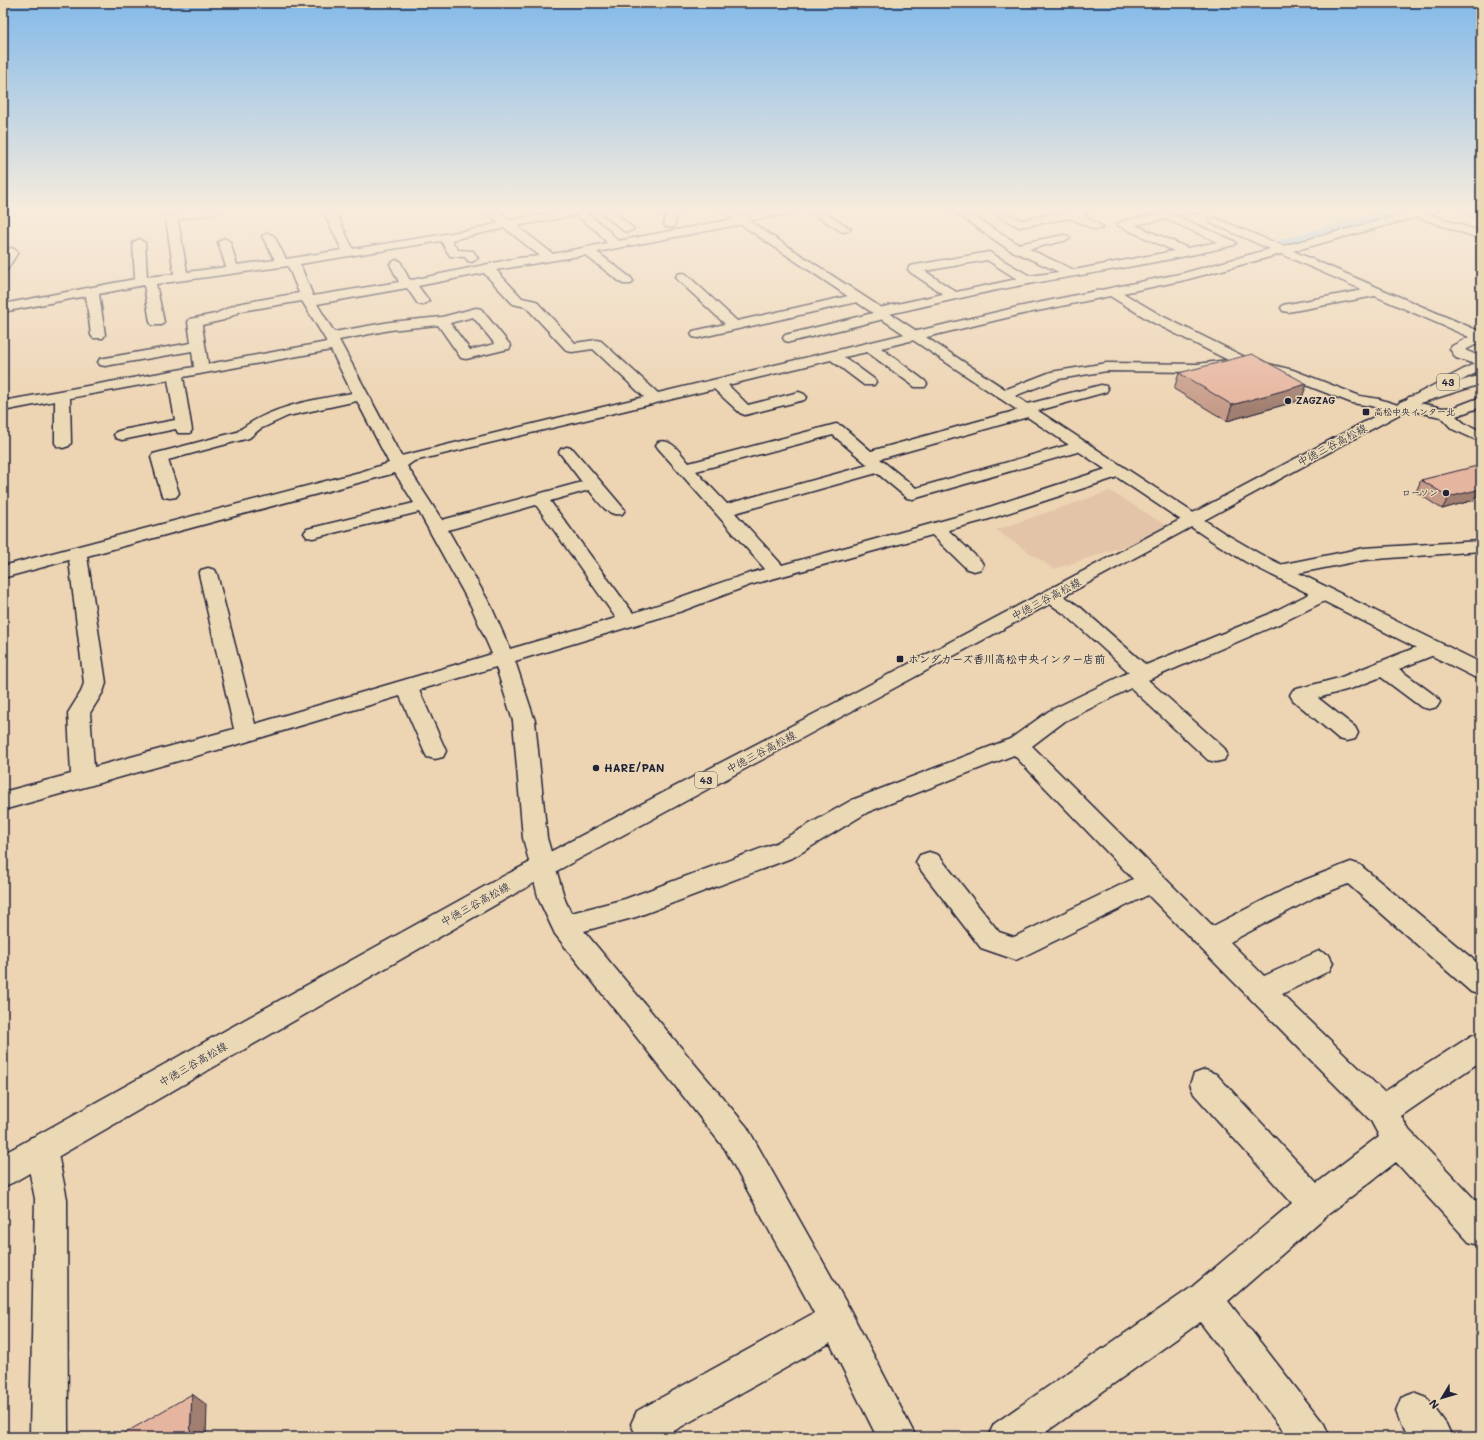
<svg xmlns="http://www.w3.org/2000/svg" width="1484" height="1440" viewBox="0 0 1484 1440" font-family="Mali,'Klee One',sans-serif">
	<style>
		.built { fill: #e3c4a8 }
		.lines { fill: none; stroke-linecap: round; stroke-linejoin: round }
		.river { fill: #8fc2eb; fill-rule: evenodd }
		.street-casing { stroke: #22223b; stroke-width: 3 }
		.secondary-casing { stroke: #22223b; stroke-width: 3 }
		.primary-casing { stroke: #22223b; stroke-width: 3 }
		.highway-casing { stroke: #22223b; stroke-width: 3 }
		.street { fill: #ebd9b6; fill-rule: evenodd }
		.secondary { fill: #ebd9b6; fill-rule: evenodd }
		.primary { fill: #ebd9b6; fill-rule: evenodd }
		.highway { fill: #ebd9b6; fill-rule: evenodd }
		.wall { fill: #c69c89; stroke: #22223b }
		.shaded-wall { fill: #a17f6f; stroke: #22223b }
		.building { fill: #e6b59f; stroke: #22223b }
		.poi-dot { fill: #22223b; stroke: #ebd9b6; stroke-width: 1.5 }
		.labels { text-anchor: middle; stroke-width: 3; stroke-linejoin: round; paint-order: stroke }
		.far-poi-label { font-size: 9px; font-weight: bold; fill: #22223b; stroke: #ebd9b6; text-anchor: start }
		.shield { fill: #ebd9b6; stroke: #5e5960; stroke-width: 1 }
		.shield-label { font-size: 10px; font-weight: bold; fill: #22223b }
		.street-label { font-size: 11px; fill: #22223b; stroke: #ebd9b6 }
		.poi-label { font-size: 11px; font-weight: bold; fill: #22223b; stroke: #ebd9b6; text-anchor: start }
	</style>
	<rect width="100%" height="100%" fill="#edd4b3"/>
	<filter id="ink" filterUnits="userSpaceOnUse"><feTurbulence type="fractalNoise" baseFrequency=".025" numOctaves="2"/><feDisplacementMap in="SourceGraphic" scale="8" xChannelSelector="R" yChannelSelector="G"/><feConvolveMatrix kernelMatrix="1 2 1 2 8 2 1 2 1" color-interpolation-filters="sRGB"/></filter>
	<g filter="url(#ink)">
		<path class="built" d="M 1110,491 L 1174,530 L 1054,569 L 996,530 Z"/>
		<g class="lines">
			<path class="river" d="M 1379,213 L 1387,215 L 1390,220 L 1387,225 L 1288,252 L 1279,250 L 1276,245 L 1279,240 Z"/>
			<defs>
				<path id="street" d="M 193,209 L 223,209 C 217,215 188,216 178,220 L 187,272 L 226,267 L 218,242 L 224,238 L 230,242 L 237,265 L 275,260 L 262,236 L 268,233 L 274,236 L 286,259 L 342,250 L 325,215 L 331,212 L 337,215 L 353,249 L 476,229 L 499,223 L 485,209 L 496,209 L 510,220 L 571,209 L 593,209 L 592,211 L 587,213 L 606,228 L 618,241 L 734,219 L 735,217 L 739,216 L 777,209 L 799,209 L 794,212 L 748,221 L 747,223 L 743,224 L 597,252 L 631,278 L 633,281 L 631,284 L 623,284 L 585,255 L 496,270 L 522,298 L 536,301 L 575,343 L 596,340 L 601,341 L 658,393 L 1018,307 L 1184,273 L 1270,249 L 1211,223 L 1209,221 L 1215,218 L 1283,246 L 1408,213 L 1409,210 L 1413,209 L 1439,209 L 1438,211 L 1429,214 L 1481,232 L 1481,239 L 1417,217 L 1293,251 L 1481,332 L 1481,342 L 1465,350 L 1481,357 L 1481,366 L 1456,358 L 1450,349 L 1452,346 L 1469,337 L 1375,296 L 1288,312 L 1283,311 L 1281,308 L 1283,305 L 1363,290 L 1281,254 L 1185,280 L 1123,293 L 1162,316 L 1249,359 L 1293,370 L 1360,396 L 1379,399 L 1398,405 L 1400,402 L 1405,400 L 1443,408 L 1455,407 L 1481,397 L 1481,407 L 1456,416 L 1464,423 L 1481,431 L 1481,442 L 1452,429 L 1441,417 L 1403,409 L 1401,413 L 1396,415 L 1371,406 L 1352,403 L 1283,376 L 1244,366 L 1197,372 L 1107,371 L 1059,379 L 1009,398 L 999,398 L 996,395 L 999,392 L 1051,372 L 1107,363 L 1197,364 L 1228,360 L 1152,322 L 1110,296 L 1018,315 L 881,348 L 925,381 L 927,384 L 925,387 L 915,387 L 867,352 L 844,357 L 874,379 L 876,382 L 874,385 L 864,385 L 831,360 L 728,385 L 748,405 L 799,392 L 804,394 L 807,397 L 804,400 L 745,415 L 740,413 L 714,389 L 414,461 L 407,466 L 442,520 L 582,482 L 559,452 L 561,449 L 567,447 L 573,449 L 625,510 L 622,514 C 607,517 598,501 589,490 L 550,501 L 633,613 C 677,600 720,581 765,569 L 658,448 L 656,445 L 658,442 C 672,438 680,453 689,463 L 836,424 L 842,426 L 871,451 L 1018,410 L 1020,406 L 1101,385 L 1106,386 L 1108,389 L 1106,392 L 1037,411 L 1035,415 L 880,459 L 916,488 L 1082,441 L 1088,443 L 1090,446 L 1088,449 L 913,499 L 907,498 L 877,473 L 735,513 L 782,565 L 974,512 L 1112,467 L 1118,466 L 1124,467 L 1126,471 L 1124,475 L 986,520 L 948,530 L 981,561 L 983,565 L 981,569 L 974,571 L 967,569 L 932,535 L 750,585 L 682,611 L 515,661 L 535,721 L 547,838 L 565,900 L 571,913 L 625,899 L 776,843 L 852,800 L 1010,739 L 1049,711 L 1129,672 L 1066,615 L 1044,600 L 1041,596 L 1044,592 L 1051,590 L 1058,592 L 1080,607 L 1146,665 L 1267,615 L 1317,590 L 1324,588 L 1331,590 L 1334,594 L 1331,598 L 1281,623 L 1148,680 L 1224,748 L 1227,754 L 1224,760 L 1216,762 L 1208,760 L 1131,688 L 1065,721 L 1032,746 L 1213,926 L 1297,883 L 1351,862 L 1360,865 L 1481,966 L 1481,995 L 1471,992 L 1348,884 L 1315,897 L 1230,942 L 1264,976 L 1319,951 L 1329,955 L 1333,963 L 1329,971 L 1282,994 L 1384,1092 L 1471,1036 L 1481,1032 L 1481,1061 L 1401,1116 L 1409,1130 L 1481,1206 L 1481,1246 L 1469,1242 L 1396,1162 L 1326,1216 L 1228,1301 L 1324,1424 L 1330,1437 L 1288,1437 L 1200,1322 L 1039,1437 L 988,1437 L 994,1424 L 1192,1287 L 1292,1203 L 1194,1094 L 1190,1084 L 1194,1074 L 1205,1070 L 1216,1074 L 1317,1183 L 1379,1136 L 1371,1121 L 1148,895 L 1016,960 L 981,948 L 920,869 L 916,862 L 920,855 L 929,852 L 938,855 L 999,932 L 1014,937 L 1133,879 L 1014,755 L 868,812 L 794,857 L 636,917 L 584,931 L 747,1127 L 849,1308 L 916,1437 L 877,1437 L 830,1343 L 663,1437 L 637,1437 L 631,1424 L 637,1411 L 814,1313 L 725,1149 L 555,934 L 539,900 L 523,838 L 513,721 L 496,667 L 419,690 L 446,751 L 443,757 L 435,759 L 427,757 L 424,751 L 400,696 L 246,742 L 3,810 L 3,792 L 71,774 L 68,713 L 81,692 L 84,683 L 69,560 L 3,578 L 3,566 L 360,472 L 389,463 L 357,401 L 288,416 L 260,429 L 249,438 L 168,460 L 179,493 L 176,497 L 170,498 L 164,497 L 161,493 L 151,457 L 153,454 L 237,432 C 270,406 312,400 352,393 L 331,350 L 183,377 L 192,430 L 190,433 L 178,433 L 176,429 L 122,440 L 116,438 L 114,435 L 116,432 L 122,430 L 175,420 L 168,380 L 70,398 L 71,443 L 69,446 L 63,448 L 57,446 L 55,443 L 55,401 L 3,411 L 3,401 L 194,367 L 192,351 L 105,366 L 100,365 L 98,362 L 100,359 L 105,358 L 191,343 L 188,322 L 190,319 L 215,314 L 237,304 L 299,293 L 288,266 L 156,284 L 164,322 L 162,325 L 152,325 L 150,322 L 144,285 L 99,294 L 105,335 L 103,338 L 93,338 L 91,335 L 86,296 L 3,312 L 3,304 L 135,279 L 133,243 L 139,239 L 145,243 L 147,277 L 174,274 L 166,218 C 172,212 185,210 193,209 ZM 576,215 L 598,232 L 607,243 L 553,254 L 517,226 ZM 505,228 L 540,256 L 518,258 L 412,280 L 409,279 L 400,261 L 396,260 L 390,264 L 399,282 L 313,296 L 300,264 L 441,241 L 450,256 L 465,257 L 468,261 L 472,262 L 478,258 L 473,251 L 458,250 L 451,240 ZM 484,273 L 513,304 L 526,307 L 567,351 L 572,352 L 593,349 L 644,397 L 401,456 L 339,340 L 390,330 L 438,325 L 461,358 L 466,359 L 504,350 L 509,349 L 511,346 L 481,309 L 476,308 L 442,317 L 390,322 L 334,332 L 317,304 L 407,288 L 418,304 L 423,305 L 429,301 L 418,286 ZM 302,301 L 327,342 L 208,364 L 202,325 L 224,320 L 241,311 ZM 473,317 L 495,344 L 470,350 L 450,323 ZM 833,435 L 868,465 L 727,504 L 696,471 ZM 395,473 L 414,503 L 307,529 L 304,533 L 307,537 L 313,538 L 419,512 L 471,606 L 492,654 L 255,724 L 217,574 L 215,570 L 208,568 L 201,570 L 199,574 L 234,729 L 94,767 L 90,713 L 103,692 L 106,683 L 87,556 ZM 536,505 L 616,618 L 510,649 L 491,606 L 448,530 Z
					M 597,209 L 610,209 L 634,229 L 628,232 L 624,231 Z
					M 660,209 C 667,209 672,208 677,214 L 674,227 L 666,227 L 664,225 L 665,215 Z
					M 805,209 L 819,209 L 851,229 L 845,232 L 841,231 Z
					M 950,209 L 962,209 L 1018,244 L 1064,235 L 1068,236 L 1070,238 L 1068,240 L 1029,249 L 1074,270 L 1174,251 L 1119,226 L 1117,224 L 1123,221 L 1167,212 L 1234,241 L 1236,243 L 1234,245 C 1167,262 1097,272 1028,284 C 982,292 935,304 889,314 L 888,318 L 790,342 L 785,341 L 783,338 L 785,335 L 873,313 L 874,309 L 943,294 L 910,272 L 908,269 L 910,266 L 989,252 L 1030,276 L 1059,272 L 1008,249 ZM 1166,219 L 1218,242 L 1188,248 L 1135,225 ZM 987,260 L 1017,279 L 956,292 L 925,271 Z
					M 986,209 L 1000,209 L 1021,220 L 1083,209 L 1089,212 L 1083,215 L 1103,227 L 1101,229 L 1093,229 L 1070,218 L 1019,227 Z
					M 1189,209 L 1211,209 L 1209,211 L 1189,213 L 1187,211 Z
					M 12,248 L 18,252 L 7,270 L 3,271 L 3,257 L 8,249 Z
					M 682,273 L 686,274 L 737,321 L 857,294 L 863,298 L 857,302 L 698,338 L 693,337 L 691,334 L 693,331 L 725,324 L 678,280 L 676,277 L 678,274 Z
					M 1481,541 L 1481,551 L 1364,560 L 1279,577 L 1272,575 L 1270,571 L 1272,567 L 1279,565 L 1364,548 Z
					M 1432,641 L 1439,643 L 1442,648 L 1439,653 L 1399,669 L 1437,697 L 1440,702 L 1437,707 L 1429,709 L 1421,707 L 1381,677 L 1353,688 L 1318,698 L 1355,727 L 1358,733 L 1355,739 L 1347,741 L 1339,739 L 1293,700 L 1290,695 L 1293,690 L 1339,678 Z
					M 41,1134 L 52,1138 L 57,1149 L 67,1199 L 68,1432 L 66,1437 L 32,1437 L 30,1432 L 35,1199 L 25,1149 L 30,1138 Z
					M 1414,1393 L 1427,1398 L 1446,1424 L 1452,1437 L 1410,1437 L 1401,1424 L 1396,1411 L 1401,1398 Z"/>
				<path id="secondary" d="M 718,209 L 731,209 L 1224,533 L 1260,554 L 1481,663 L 1481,679 L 1474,677 L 1246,562 L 1212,541 Z"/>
				<path id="primary" d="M 1481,360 L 1481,370 L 516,893 L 14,1182 L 3,1187 L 3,1154 L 498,879 L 835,703 Z"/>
				<path id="highway" d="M 1462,209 L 1475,209 L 1481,213 L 1481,221 Z
					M 1481,375 L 1481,384 L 1414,405 L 1409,403 L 1406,400 L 1409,397 Z"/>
			</defs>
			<use href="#street" class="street-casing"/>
			<use href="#secondary" class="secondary-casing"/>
			<use href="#primary" class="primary-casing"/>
			<use href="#highway" class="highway-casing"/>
			<use href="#street" class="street"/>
			<use href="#secondary" class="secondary"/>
			<use href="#primary" class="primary"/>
			<use href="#highway" class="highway"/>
		</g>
		<path class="wall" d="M 1179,373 L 1307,384 L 1301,400 L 1227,421 L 1174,389 Z
			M 1421,480 L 1476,498 L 1474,500 L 1442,509 L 1416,492 Z"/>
		<path class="shaded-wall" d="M 1307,384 L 1301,400 L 1227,421 L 1232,405 Z
			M 1481,487 L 1481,497 L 1476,498 L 1474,500 L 1442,509 L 1449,497 Z
			M 192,1394 L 207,1405 L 206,1437 L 190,1437 Z"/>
		<path class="building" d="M 1252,354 L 1307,384 L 1232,405 L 1179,373 Z
			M 1481,465 L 1481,487 L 1478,487 L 1481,489 L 1449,497 L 1421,480 Z
			M 192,1394 L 190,1437 L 118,1437 Z"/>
	</g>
	<linearGradient id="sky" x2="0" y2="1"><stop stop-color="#84bae9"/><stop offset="0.51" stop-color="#f7ecdd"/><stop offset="1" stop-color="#f7ecdd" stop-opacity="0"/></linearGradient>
	<rect width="1484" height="410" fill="url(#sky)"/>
	<g class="poi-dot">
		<circle cx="1288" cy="401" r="4"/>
		<rect x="1362" y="408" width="8" height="8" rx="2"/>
		<circle cx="1446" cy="493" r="4"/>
		<rect x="896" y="655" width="8" height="8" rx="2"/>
		<circle cx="596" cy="768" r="4"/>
	</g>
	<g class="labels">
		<g class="far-poi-label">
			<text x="1296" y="404">ZAGZAG</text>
			<text x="1374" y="415">高松中央インター北</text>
			<text x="1438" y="496" text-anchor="end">ローソン</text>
		</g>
		<g class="shield">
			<rect x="1437" y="374" width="22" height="16" rx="3"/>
			<rect x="695" y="772" width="22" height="16" rx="3"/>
		</g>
		<g class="shield-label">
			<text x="1448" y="386">43</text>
			<text x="706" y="784">43</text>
		</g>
		<g class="street-label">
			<text transform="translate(1332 445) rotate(-28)" y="4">中徳三谷高松線</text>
			<text transform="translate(1046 599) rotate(-28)" y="4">中徳三谷高松線</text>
			<text transform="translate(761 752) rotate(-28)" y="4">中徳三谷高松線</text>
			<text transform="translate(475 904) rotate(-29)" y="4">中徳三谷高松線</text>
			<text transform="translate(193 1064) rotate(-30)" y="4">中徳三谷高松線</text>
		</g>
		<g class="poi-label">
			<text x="908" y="663">ホンダカーズ香川高松中央インター店前</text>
			<text x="604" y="772">HARE/PAN</text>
		</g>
	</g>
	<rect width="1484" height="1440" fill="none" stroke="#ebd9b6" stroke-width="16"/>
	<rect x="8" y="8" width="1468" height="1424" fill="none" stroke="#22223b" stroke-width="1.5" filter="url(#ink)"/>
	<g transform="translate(1442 1398) rotate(232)" stroke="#ebd9b6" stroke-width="3" paint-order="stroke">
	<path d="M0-3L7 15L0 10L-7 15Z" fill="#22223b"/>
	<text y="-6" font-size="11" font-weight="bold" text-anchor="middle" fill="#22223b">N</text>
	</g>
</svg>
